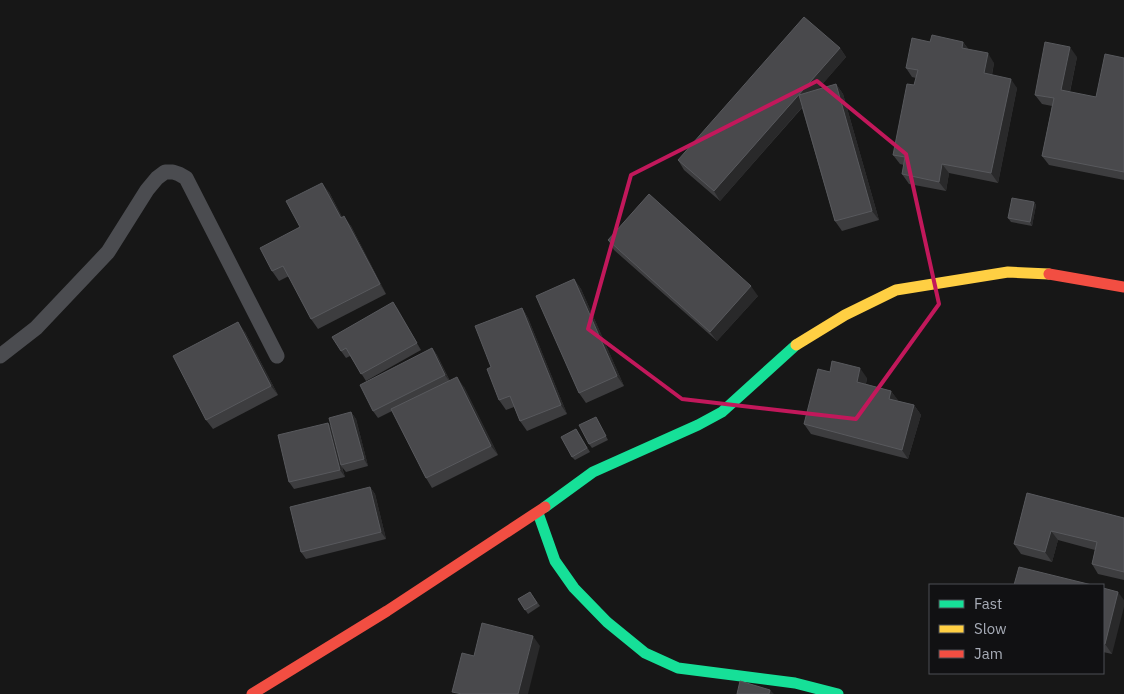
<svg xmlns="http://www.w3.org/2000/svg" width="1124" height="694" viewBox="0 0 1124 694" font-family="'IBM Plex Sans',sans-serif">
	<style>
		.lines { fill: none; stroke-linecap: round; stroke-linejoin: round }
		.lane { stroke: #4b4c50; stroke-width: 15 }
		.fast { stroke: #16e098; stroke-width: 11 }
		.slow { stroke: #ffcf43; stroke-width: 11 }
		.jam { stroke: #f24e42; stroke-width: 11 }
		.wall { fill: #3d3d3f }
		.shaded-wall { fill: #29292a }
		.building { fill: #49494c; stroke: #58595d }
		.marked { fill: none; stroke: #c2185b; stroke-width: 4; stroke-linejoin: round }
	</style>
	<rect width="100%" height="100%" fill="#171717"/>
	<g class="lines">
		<path class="lane" d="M 0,356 L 36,328 L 108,252 L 147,190 L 157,178 L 165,172 L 173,172 L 179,174 L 186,178 L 277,356"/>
		<path class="fast" d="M 545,507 L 593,472 L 698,425 L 722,412 L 796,345
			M 538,513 L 555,561 L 574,588 L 607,622 L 645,653 L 678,668 L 795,683 L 838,694"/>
		<path class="slow" d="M 796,345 L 845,315 L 896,290 L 1008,272 L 1049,274"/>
		<path class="jam" d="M 1049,274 L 1124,287
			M 252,694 L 387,611 L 545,507"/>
	</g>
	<path class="wall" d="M 930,42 L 963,42 L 969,50 L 994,63 L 992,75 L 1017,88 L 998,183 L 949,173 L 946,191 L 909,184 L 902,174 L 904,165 L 900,164 L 893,155 L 914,85 L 916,78 L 912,77 L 906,68 Z
		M 840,48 L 846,57 L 818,89 L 836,84 L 843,94 L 879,220 L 842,231 L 835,221 L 802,108 L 720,201 L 684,170 L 678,160 Z
		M 1077,57 L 1070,92 L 1096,97 L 1124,58 L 1124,180 L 1049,165 L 1042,156 L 1052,106 L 1042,104 L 1035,95 Z
		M 329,192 L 342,217 L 351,226 L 386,294 L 318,329 L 311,319 L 289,276 L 279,281 L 272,271 L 300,227 Z
		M 1034,202 L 1036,205 L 1032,226 L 1011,222 L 1008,218 Z
		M 608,240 L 758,296 L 717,341 L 614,250 Z
		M 574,279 L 581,289 L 624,386 L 586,403 L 579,393 Z
		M 393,302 L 421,350 L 366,381 L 350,356 L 346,358 L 341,351 Z
		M 522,308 L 528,318 L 567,414 L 527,431 L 520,421 L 514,407 L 506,410 L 499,400 L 491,367 Z
		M 245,332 L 278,395 L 213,429 L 206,420 Z
		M 432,348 L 437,355 L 450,381 L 464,387 L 498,455 L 432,488 L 426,478 L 392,411 L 378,418 L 373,411 Z
		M 830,372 L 867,378 L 866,384 L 891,391 L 898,401 L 914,405 L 921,415 L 908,459 L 811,434 L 804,424 Z
		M 351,412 L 356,419 L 368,466 L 346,472 L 342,467 L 345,477 L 294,489 L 289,482 L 328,423 L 332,428 Z
		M 596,417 L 608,440 L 592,448 L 589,444 Z
		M 576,429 L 590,452 L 575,460 L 572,457 Z
		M 370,487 L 375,494 L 386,539 L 306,559 L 301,552 Z
		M 1027,493 L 1124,518 L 1124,580 L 1098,574 L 1092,564 L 1095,550 L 1058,540 L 1052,562 L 1021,554 L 1014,544 Z
		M 1103,588 L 1112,654 L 1103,652 Z
		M 530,592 L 540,606 L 528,614 L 518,599 Z"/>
	<path class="shaded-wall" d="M 963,42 L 970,52 L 962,48 Z
		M 1070,47 L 1077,57 L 1068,100 L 1061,90 Z
		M 840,48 L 846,57 L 720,201 L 714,191 Z
		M 988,53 L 994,63 L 990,83 L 984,73 Z
		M 1011,79 L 1017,88 L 998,183 L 991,173 Z
		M 836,84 L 843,94 L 879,220 L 872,211 Z
		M 942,164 L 949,173 L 946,191 L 939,182 Z
		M 322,183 L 329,192 L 348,228 L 341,218 Z
		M 1034,202 L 1036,205 L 1032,226 L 1030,222 Z
		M 344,216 L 351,226 L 386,294 L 380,284 Z
		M 574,279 L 581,289 L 624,386 L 617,376 Z
		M 751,286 L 758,296 L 717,341 L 710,332 Z
		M 393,302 L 398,309 L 421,350 L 417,343 Z
		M 522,308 L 528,318 L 567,414 L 561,405 Z
		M 238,322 L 245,332 L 278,395 L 271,386 Z
		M 432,348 L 437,355 L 450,382 L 445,375 Z
		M 860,368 L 867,378 L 864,391 L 857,382 Z
		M 457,377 L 464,387 L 498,455 L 491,446 Z
		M 891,391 L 898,400 L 896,408 L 889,399 Z
		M 914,405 L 921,415 L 908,459 L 902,450 Z
		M 351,412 L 356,419 L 368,466 L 364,459 Z
		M 328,423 L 333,430 L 341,465 L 345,477 L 340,470 Z
		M 370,487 L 375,494 L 386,539 L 381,532 Z
		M 1051,531 L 1058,540 L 1052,562 L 1045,552 Z
		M 1118,592 L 1124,600 L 1124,607 L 1112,654 L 1105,644 Z
		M 533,636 L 540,646 L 528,694 L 518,694 Z
		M 770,690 L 774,694 L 769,694 Z"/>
	<path class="building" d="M 804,17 L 840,48 L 714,191 L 678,160 Z
		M 932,35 L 963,42 L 962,48 L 988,53 L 984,73 L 1011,79 L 991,173 L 942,164 L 939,182 L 902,174 L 905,157 L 893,155 L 907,84 L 914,85 L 918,70 L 906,68 L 912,38 L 930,42 Z
		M 1045,42 L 1070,47 L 1061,90 L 1096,97 L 1105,54 L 1124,58 L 1124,172 L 1042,156 L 1054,98 L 1035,95 Z
		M 836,84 L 872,211 L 835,221 L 799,95 Z
		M 322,183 L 341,218 L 344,216 L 380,284 L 311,319 L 283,266 L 272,271 L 260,248 L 300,227 L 286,201 Z
		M 649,194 L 751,286 L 710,332 L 608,240 Z
		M 1012,198 L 1034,202 L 1030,222 L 1008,218 Z
		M 574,279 L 617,376 L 579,393 L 536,296 Z
		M 393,302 L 417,343 L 361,374 L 346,348 L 341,351 L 332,337 Z
		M 522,308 L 561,405 L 520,421 L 510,396 L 499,400 L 487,369 L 491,367 L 475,326 Z
		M 238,322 L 271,386 L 206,420 L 173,356 Z
		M 432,348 L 445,375 L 373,411 L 360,385 Z
		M 832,361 L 860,368 L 857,382 L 891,391 L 889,399 L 914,405 L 902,450 L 804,424 L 818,369 L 830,372 Z
		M 457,377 L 491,446 L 426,478 L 391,409 Z
		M 351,412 L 364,459 L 341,465 L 329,418 Z
		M 596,417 L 606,436 L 589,444 L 579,425 Z
		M 328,423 L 340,470 L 289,482 L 278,435 Z
		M 576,429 L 587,448 L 572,457 L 561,437 Z
		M 370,487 L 381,532 L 301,552 L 290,507 Z
		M 1027,493 L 1124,518 L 1124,572 L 1092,564 L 1097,542 L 1051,531 L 1045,552 L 1014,544 Z
		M 1019,567 L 1092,585 L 1014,585 Z
		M 1103,588 L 1118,592 L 1105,644 L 1103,644 Z
		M 530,592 L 537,603 L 525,610 L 518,599 Z
		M 482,623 L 533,636 L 518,694 L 462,694 L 452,692 L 462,653 L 474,656 Z
		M 740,681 L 770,690 L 769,694 L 737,694 Z"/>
	<path class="marked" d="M 817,81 L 906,154 L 939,304 L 856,419 L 682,399 L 588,329 L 631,175 Z"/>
	<rect x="929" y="584" width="175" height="90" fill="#111113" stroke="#4d4f55"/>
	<rect x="939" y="600" width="25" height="8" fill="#16e098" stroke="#4d4f55"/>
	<text x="974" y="609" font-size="15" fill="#a8adb8">Fast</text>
	<rect x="939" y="625" width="25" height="8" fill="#ffcf43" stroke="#4d4f55"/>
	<text x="974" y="634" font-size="15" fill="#a8adb8">Slow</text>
	<rect x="939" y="650" width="25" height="8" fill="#f24e42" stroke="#4d4f55"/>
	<text x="974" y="659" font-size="15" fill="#a8adb8">Jam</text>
</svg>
